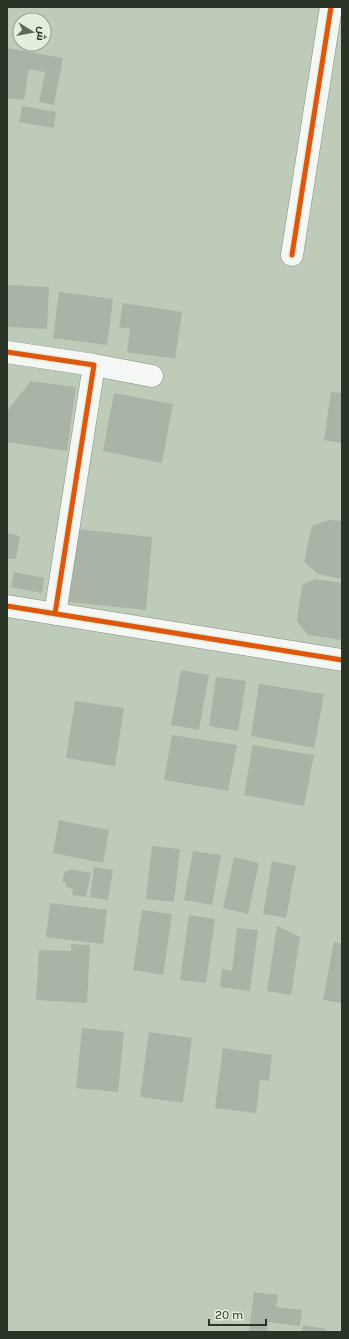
<svg xmlns="http://www.w3.org/2000/svg" width="349" height="1339" viewBox="0 0 349 1339" font-family="Karla,Cairo,sans-serif">
	<style>
		.building { fill: #aab4a6 }
		.lines { fill: none; stroke-linecap: round; stroke-linejoin: round }
		.minor-casing { stroke: #838d7f; stroke-width: 23 }
		.minor { stroke: #f5f7f4; stroke-width: 22 }
		.cycleway-casing { stroke: #e3efde; stroke-width: 8 }
		.cycleway { stroke: #de570d; stroke-width: 5 }
	</style>
	<rect width="100%" height="100%" fill="#becbb9"/>
	<path class="building" d="M 7,48 L 63,58 L 54,105 L 39,102 L 45,72 L 29,69 L 24,100 L 7,98 Z
		M 22,106 L 56,112 L 54,128 L 19,122 Z
		M 7,285 L 49,287 L 47,329 L 7,327 Z
		M 59,292 L 113,299 L 107,345 L 53,338 Z
		M 123,303 L 182,312 L 175,359 L 127,352 L 130,329 L 119,327 Z
		M 31,381 L 76,387 L 67,451 L 7,442 L 7,411 Z
		M 331,392 L 342,393 L 342,443 L 324,440 Z
		M 114,393 L 173,404 L 162,463 L 103,451 Z
		M 329,520 L 342,521 L 342,579 L 318,574 L 304,562 L 312,526 Z
		M 77,529 L 152,537 L 146,610 L 69,602 Z
		M 7,533 L 20,536 L 16,559 L 7,558 Z
		M 14,572 L 44,578 L 42,593 L 11,587 Z
		M 315,579 L 342,583 L 342,640 L 308,635 L 297,621 L 302,585 Z
		M 181,670 L 209,675 L 199,730 L 171,725 Z
		M 216,677 L 246,681 L 238,731 L 209,726 Z
		M 259,684 L 324,694 L 314,748 L 251,736 Z
		M 75,701 L 124,708 L 115,766 L 66,758 Z
		M 172,735 L 237,745 L 228,791 L 164,780 Z
		M 253,745 L 314,755 L 304,806 L 244,795 Z
		M 59,820 L 109,830 L 103,863 L 53,853 Z
		M 152,846 L 180,849 L 174,902 L 146,899 Z
		M 193,851 L 221,855 L 212,905 L 184,900 Z
		M 234,857 L 259,863 L 248,914 L 223,908 Z
		M 272,861 L 296,866 L 286,918 L 263,914 Z
		M 94,867 L 113,870 L 108,900 L 90,897 Z
		M 69,869 L 91,873 L 86,897 L 72,895 L 73,889 L 66,887 L 66,882 L 62,882 L 65,871 L 68,871 Z
		M 50,903 L 107,910 L 103,944 L 46,937 Z
		M 142,910 L 172,914 L 163,975 L 133,970 Z
		M 189,915 L 215,919 L 206,983 L 180,980 Z
		M 277,926 L 300,937 L 291,995 L 267,991 Z
		M 237,928 L 258,930 L 250,991 L 220,987 L 222,969 L 232,971 Z
		M 334,942 L 342,944 L 342,1003 L 323,1000 Z
		M 71,944 L 90,945 L 87,1003 L 36,1000 L 39,950 L 71,951 Z
		M 82,1028 L 124,1032 L 118,1092 L 76,1088 Z
		M 149,1032 L 192,1038 L 183,1103 L 140,1097 Z
		M 223,1048 L 272,1055 L 269,1081 L 260,1080 L 256,1113 L 215,1108 Z
		M 254,1292 L 278,1295 L 276,1307 L 302,1310 L 300,1326 L 268,1322 L 267,1332 L 249,1332 Z
		M 303,1325 L 326,1329 L 325,1332 L 302,1332 Z"/>
	<g class="lines">
		<defs>
			<path id="minor" d="M 292,255 L 331,7
				M 7,352 L 94,365 L 55,614
				M 94,365 L 152,376
				M 7,606 L 342,660"/>
		</defs>
		<use href="#minor" class="minor-casing"/>
		<use href="#minor" class="minor"/>
		<defs>
			<path id="cycleway" d="M 292,255 L 331,7
				M 7,352 L 94,365 L 55,614
				M 7,606 L 342,660"/>
		</defs>
		<use href="#cycleway" class="cycleway-casing"/>
		<use href="#cycleway" class="cycleway"/>
	</g>
	<rect width="349" height="1339" fill="none" stroke="#2a3427" stroke-width="16"/>
	<g transform="translate(32 32) rotate(101)"><circle r="19" fill="#e3efde" stroke="#99a495"/>
	<path d="M0-3L7 15L0 10L-7 15Z" fill="#5e695a"/>
	<text y="-6" font-size="11" font-weight="bold" text-anchor="middle" fill="#2a3427">ش</text>
	</g>
	<path d="M209 1319v6h57v-6" fill="none" stroke="#2a3427" stroke-width="2"/>
	<text x="215" y="1319" font-size="12" fill="#2a3427" stroke="#e3efde" stroke-width="3" paint-order="stroke">20 m</text>
</svg>
